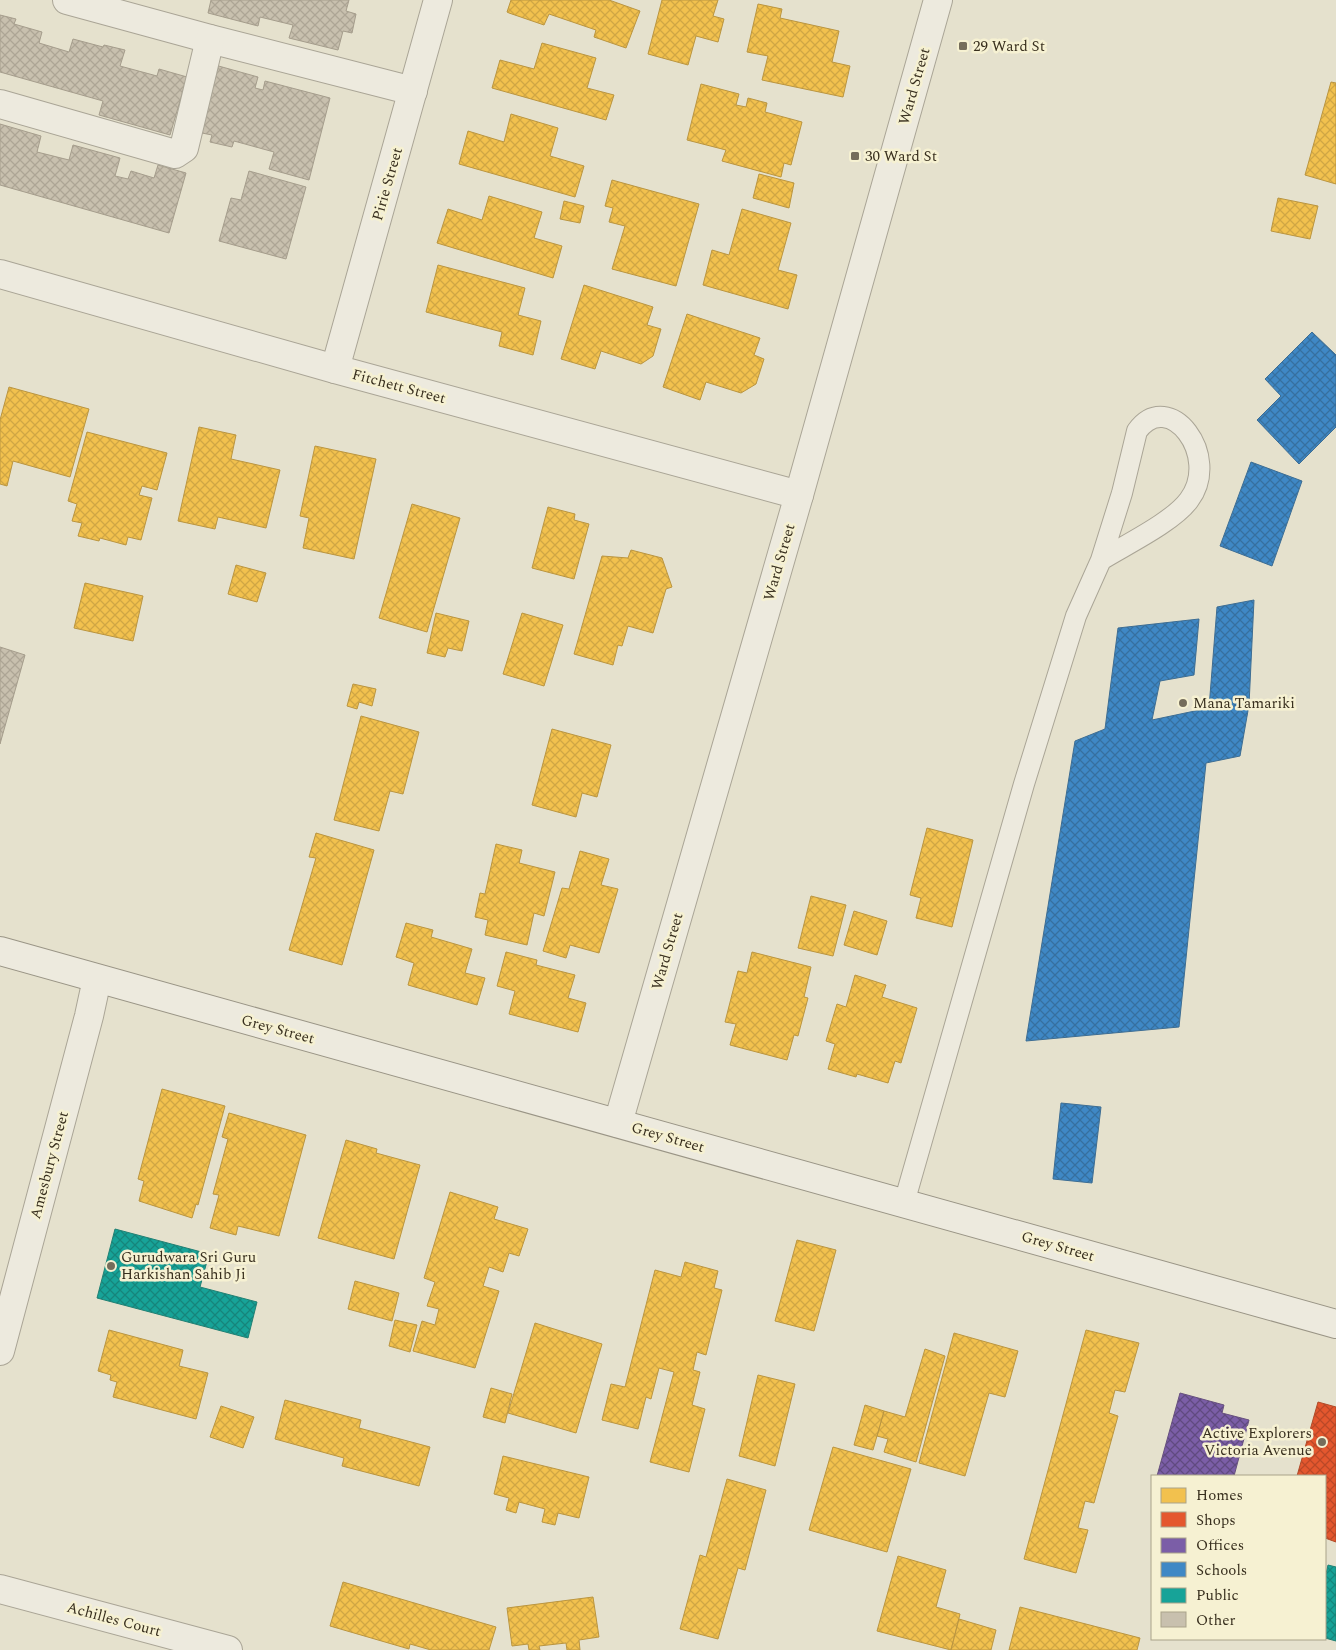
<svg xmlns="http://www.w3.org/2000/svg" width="1336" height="1650" font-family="Spectral,serif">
<defs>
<pattern id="homes-cross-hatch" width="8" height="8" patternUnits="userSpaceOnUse" patternTransform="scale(1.25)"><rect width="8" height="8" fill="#f2c14e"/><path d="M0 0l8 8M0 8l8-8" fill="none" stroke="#d0a644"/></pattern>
<pattern id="shops-cross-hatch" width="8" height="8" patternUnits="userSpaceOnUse" patternTransform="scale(1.25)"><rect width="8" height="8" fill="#e4572e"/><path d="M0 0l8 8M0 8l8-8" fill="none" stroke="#ba4827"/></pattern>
<pattern id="offices-cross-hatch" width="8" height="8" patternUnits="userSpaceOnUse" patternTransform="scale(1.25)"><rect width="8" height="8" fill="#7b5ea7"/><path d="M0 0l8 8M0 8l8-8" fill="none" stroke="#604a80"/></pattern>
<pattern id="schools-cross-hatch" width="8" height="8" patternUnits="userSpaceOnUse" patternTransform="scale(1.25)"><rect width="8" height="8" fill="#3f88c5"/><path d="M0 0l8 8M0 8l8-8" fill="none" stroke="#36709f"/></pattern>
<pattern id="public-cross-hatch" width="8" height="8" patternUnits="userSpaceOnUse" patternTransform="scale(1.25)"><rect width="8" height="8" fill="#17a398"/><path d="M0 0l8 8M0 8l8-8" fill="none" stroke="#16857b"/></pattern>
<pattern id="building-cross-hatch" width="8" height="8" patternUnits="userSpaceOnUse" patternTransform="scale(1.25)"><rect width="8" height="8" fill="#c8c0ae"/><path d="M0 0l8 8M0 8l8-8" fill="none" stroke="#ada595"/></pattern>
</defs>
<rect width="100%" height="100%" fill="#e5e1cd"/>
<!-- homes -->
<g fill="url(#homes-cross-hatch)" stroke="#ba9540">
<polygon points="511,0 609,0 640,11 626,48 594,37 596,30 549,14 544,25 509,13 507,12"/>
<polygon points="662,0 718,0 713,16 724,19 718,42 696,36 688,65 648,54"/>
<polygon points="758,4 782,9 780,18 839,31 832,62 850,66 843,97 762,80 768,56 747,52"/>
<polygon points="542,43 596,58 587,88 614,95 606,120 492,88 500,60 534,69"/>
<polygon points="1331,82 1336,83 1336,184 1305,175"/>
<polygon points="701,84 739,94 736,105 746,107 748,98 767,103 765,112 802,122 791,165 784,163 781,177 722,161 726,150 687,140"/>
<polygon points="511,114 558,128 550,156 584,166 575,197 459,164 468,131 504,142"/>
<polygon points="759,174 794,183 789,208 753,198"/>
<polygon points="612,180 699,204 676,286 612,269 625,226 609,222 613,208 605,206"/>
<polygon points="489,196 542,212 534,238 562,246 553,278 437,243 448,209 482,220"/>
<polygon points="1278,198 1318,206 1310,239 1271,231"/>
<polygon points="564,201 584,206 580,223 560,219"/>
<polygon points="742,209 791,223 778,270 797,275 788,309 703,285 712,250 729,255"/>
<polygon points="438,265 525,288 518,315 541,321 533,355 499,346 502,332 426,312"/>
<polygon points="584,285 653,307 647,325 661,329 653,356 641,364 601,351 595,369 561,359"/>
<polygon points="687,314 760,338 754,355 764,359 756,384 741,393 706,382 700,400 663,387"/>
<polygon points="9,387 89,409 70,477 13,461 7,486 0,484 0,420"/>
<polygon points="199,427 236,435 231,459 280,470 266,528 218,517 215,529 178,521"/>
<polygon points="87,432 167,453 157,490 142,486 139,495 152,498 141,540 128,537 126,545 100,538 99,541 78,536 82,523 72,521 77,504 68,501"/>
<polygon points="315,446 376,459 354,559 303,548 309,518 300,516"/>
<polygon points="412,504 460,518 427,632 379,618"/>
<polygon points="548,507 575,514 574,520 589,524 574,579 532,568"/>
<polygon points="631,550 662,558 672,587 666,589 653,633 628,626 622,646 618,645 613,665 574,654 602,556 628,558"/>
<polygon points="236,565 266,573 257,602 228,594"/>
<polygon points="85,583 143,596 133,641 74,628"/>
<polygon points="436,613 469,621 462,651 448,648 445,657 427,653"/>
<polygon points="522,613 563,625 544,686 503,674"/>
<polygon points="353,684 376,689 372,706 359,702 357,709 347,706"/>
<polygon points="361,716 419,732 403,794 390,791 379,831 334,820"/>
<polygon points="552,729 611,745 597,797 582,793 576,817 532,805"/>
<polygon points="927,828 973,840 952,927 916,918 921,898 910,895"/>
<polygon points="316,833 374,850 342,965 289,950 316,858 309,857"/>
<polygon points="496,844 522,850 519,863 555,872 544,916 534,913 527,945 485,935 488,920 475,917 480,893 485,894"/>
<polygon points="580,851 609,859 601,885 618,889 599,953 570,945 566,958 543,951 562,888 569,889"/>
<polygon points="811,896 846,905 833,956 798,948"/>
<polygon points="854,911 887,921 877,955 844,945"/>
<polygon points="406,923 433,930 431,937 472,949 465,973 485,978 477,1005 408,985 414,963 396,957"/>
<polygon points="506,952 537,960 536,965 575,975 568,998 586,1003 578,1032 509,1014 515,991 497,986"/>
<polygon points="752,952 811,967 804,997 808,998 798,1036 794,1035 787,1060 730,1045 736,1024 725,1022 738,971 747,973"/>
<polygon points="855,975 886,985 882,997 917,1008 901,1063 895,1061 888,1083 857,1074 856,1077 828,1069 835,1044 826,1041 837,1004 846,1007"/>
<polygon points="162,1089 225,1106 198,1205 196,1204 192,1218 139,1201 144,1181 138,1179"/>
<polygon points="229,1113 306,1135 279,1236 238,1226 236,1235 210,1228 219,1195 213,1194 228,1139 222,1137"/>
<polygon points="346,1140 377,1149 376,1153 420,1165 394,1259 318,1238"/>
<polygon points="450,1192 498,1207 494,1219 528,1229 519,1256 509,1253 503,1272 489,1267 483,1286 499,1291 475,1368 413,1351 422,1321 435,1325 439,1309 427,1306 435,1282 424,1278"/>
<polygon points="797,1240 836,1250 814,1331 775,1321"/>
<polygon points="685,1262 718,1271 714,1288 722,1290 706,1355 697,1352 693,1370 700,1372 692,1405 705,1409 689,1472 650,1462 674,1372 659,1368 651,1399 646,1397 638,1429 602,1420 611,1384 625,1387 655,1270 681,1277"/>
<polygon points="355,1281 399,1293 392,1321 348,1309"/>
<polygon points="395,1320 417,1325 410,1352 389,1346"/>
<polygon points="535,1323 602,1344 576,1433 508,1413"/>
<polygon points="109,1330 183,1350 179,1366 208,1373 196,1419 113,1397 117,1382 110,1380 111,1375 98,1371"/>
<polygon points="1086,1330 1139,1343 1125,1392 1115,1390 1109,1413 1118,1416 1094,1503 1085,1501 1078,1528 1088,1530 1076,1573 1024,1559"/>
<polygon points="954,1333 1018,1351 1005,1397 989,1393 965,1476 919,1463"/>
<polygon points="925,1349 945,1356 916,1462 884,1452 888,1439 877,1436 884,1411 905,1417"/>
<polygon points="758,1375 795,1384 775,1466 739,1456"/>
<polygon points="491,1388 512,1394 505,1423 483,1417"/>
<polygon points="285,1400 361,1420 359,1428 430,1447 419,1486 342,1466 344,1458 275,1439"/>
<polygon points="865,1405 884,1411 873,1450 854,1445"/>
<polygon points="221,1406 254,1417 243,1448 210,1437"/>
<polygon points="833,1447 911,1469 887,1552 809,1530"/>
<polygon points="503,1456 589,1477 579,1518 558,1513 555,1525 542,1522 545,1509 519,1502 516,1513 506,1510 509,1498 494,1494"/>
<polygon points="727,1479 766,1490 745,1570 738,1568 718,1639 680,1629 700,1555 706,1557"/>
<polygon points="898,1556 946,1570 936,1607 960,1614 951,1650 877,1631"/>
<polygon points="343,1582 496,1627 489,1650 431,1650 410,1644 409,1649 330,1626"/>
<polygon points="593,1597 599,1637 579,1640 580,1650 567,1650 566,1643 539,1646 540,1650 529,1650 528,1644 512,1646 507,1608"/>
<polygon points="1020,1607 1140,1638 1137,1650 1009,1650"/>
<polygon points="959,1619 996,1630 991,1650 951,1650"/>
</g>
<!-- shops -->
<polygon fill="url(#shops-cross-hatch)" stroke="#b04b29" points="1318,1402 1336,1407 1336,1542 1325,1538 1325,1476 1297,1476"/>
<!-- offices -->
<polygon fill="url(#offices-cross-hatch)" stroke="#67507e" points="1180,1393 1224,1405 1222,1413 1249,1420 1234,1476 1157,1476"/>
<!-- schools -->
<g fill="url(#schools-cross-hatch)" stroke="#3d6d93">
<polygon points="1312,332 1336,355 1336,427 1299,464 1257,420 1281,396 1265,379"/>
<polygon points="1251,462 1302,481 1272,566 1220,546"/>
<polygon points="1254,600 1249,705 1240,756 1206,763 1179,1027 1026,1041 1075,741 1105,729 1118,628 1199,619 1194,675 1160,681 1152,720 1209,708 1217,607"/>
<polygon points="1061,1103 1101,1107 1092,1183 1053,1179"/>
</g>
<!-- public -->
<g fill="url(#public-cross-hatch)" stroke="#218073">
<polygon points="115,1229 209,1254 200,1287 257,1302 248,1338 97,1298"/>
<polygon points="1328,1565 1336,1567 1336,1641 1325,1638 1325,1578"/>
</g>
<!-- building -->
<g fill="url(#building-cross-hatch)" stroke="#a59d8c">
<polygon points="211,0 349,0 346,11 356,14 352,33 343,31 338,50 289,38 293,25 260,17 258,26 208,13"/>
<polygon points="0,15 16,19 14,24 42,32 39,43 69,52 73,39 103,47 104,45 125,50 120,66 157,76 159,69 187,77 170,135 99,115 103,101 0,72"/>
<polygon points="215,65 258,77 255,88 263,90 265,81 330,98 309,180 269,169 274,152 234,141 232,147 210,142 212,135 197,132"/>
<polygon points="0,124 41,136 37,152 69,160 73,145 120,158 115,176 128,179 131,171 154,178 158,165 186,173 169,233 0,185"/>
<polygon points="249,171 306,187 286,259 219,241 231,198 241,200"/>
<polygon points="0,647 25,655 0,744"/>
</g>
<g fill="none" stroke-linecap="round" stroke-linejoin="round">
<!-- lane casing -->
<g stroke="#aaa596" stroke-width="22">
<path id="lane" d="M904,1203l120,-419 52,-168 25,-56 21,-67 15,-62c32,-44 85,25 52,69 -16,22 -64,45 -88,60"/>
</g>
<!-- street casing -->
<g stroke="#aaa596" stroke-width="30">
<g id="street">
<polyline points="67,0 210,39 413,91"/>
<polyline points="0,104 175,154 184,148 210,39"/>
<polyline points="0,274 335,369 799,495"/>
<polyline points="335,369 438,0"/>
<polyline points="618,1123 799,495 938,0"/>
<polyline points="0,1351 89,1016 97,979"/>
<polyline points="0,1589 228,1650"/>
</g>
</g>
<!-- secondary casing -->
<g stroke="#9a9586" stroke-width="30">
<polyline id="secondary" points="0,951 1336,1324"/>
</g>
<!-- lane -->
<use href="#lane" stroke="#edeade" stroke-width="20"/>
<!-- street -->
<use href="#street" stroke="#edeade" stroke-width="28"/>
<!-- secondary -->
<use href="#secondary" stroke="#edeade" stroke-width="28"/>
</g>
<!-- markers -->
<g fill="#756d5b" stroke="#f6f1d2" stroke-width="2">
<rect x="958" y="41" width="10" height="10" rx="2.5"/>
<rect x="850" y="151" width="10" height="10" rx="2.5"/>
<circle cx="1183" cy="703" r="5"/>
<circle cx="111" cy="1266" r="5"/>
<circle cx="1322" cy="1442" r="5"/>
</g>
<g text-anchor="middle" stroke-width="5" stroke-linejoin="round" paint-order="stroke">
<!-- poi labels -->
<g font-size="15" fill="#382f1e" stroke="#f6f1d2" text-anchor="start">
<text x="973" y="51">29 Ward St</text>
<text x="865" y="161">30 Ward St</text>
<text x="1193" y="708">Mana Tamariki</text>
<text x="121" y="1262">Gurudwara Sri Guru<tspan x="121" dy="17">Harkishan Sahib Ji</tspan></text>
<text x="1312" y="1438" text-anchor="end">Active Explorers<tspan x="1312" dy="17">Victoria Avenue</tspan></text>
</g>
<!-- street labels -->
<g font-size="15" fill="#382f1e" stroke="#f6f1d2">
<text transform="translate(914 86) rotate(-74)" y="5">Ward Street</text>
<text transform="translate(387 184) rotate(-74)" y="5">Pirie Street</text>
<text transform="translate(399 386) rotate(15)" y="5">Fitchett Street</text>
<text transform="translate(779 562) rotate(-74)" y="5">Ward Street</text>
<text transform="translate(667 951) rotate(-74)" y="5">Ward Street</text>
<text transform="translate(278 1029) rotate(15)" y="5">Grey Street</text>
<text transform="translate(668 1137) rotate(16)" y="5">Grey Street</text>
<text transform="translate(49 1165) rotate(-75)" y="5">Amesbury Street</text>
<text transform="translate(1058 1246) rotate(16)" y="5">Grey Street</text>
<text transform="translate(114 1619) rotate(15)" y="5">Achilles Court</text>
</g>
</g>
<!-- legend -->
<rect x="1151" y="1475" width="175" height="165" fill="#f6f1d2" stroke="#aaa38a"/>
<rect x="1161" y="1488" width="25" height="15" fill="#f2c14e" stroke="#aaa38a"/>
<text x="1196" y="1500" font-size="15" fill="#382f1e">Homes</text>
<rect x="1161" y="1512" width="25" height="15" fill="#e4572e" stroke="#aaa38a"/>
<text x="1196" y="1525" font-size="15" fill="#382f1e">Shops</text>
<rect x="1161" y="1538" width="25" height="15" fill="#7b5ea7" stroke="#aaa38a"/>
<text x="1196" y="1550" font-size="15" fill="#382f1e">Offices</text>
<rect x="1161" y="1562" width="25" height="15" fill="#3f88c5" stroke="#aaa38a"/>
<text x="1196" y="1575" font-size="15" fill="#382f1e">Schools</text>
<rect x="1161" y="1588" width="25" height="15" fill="#17a398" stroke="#aaa38a"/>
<text x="1196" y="1600" font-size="15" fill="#382f1e">Public</text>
<rect x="1161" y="1612" width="25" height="15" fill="#c8c0ae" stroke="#aaa38a"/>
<text x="1196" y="1625" font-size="15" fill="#382f1e">Other</text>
</svg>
